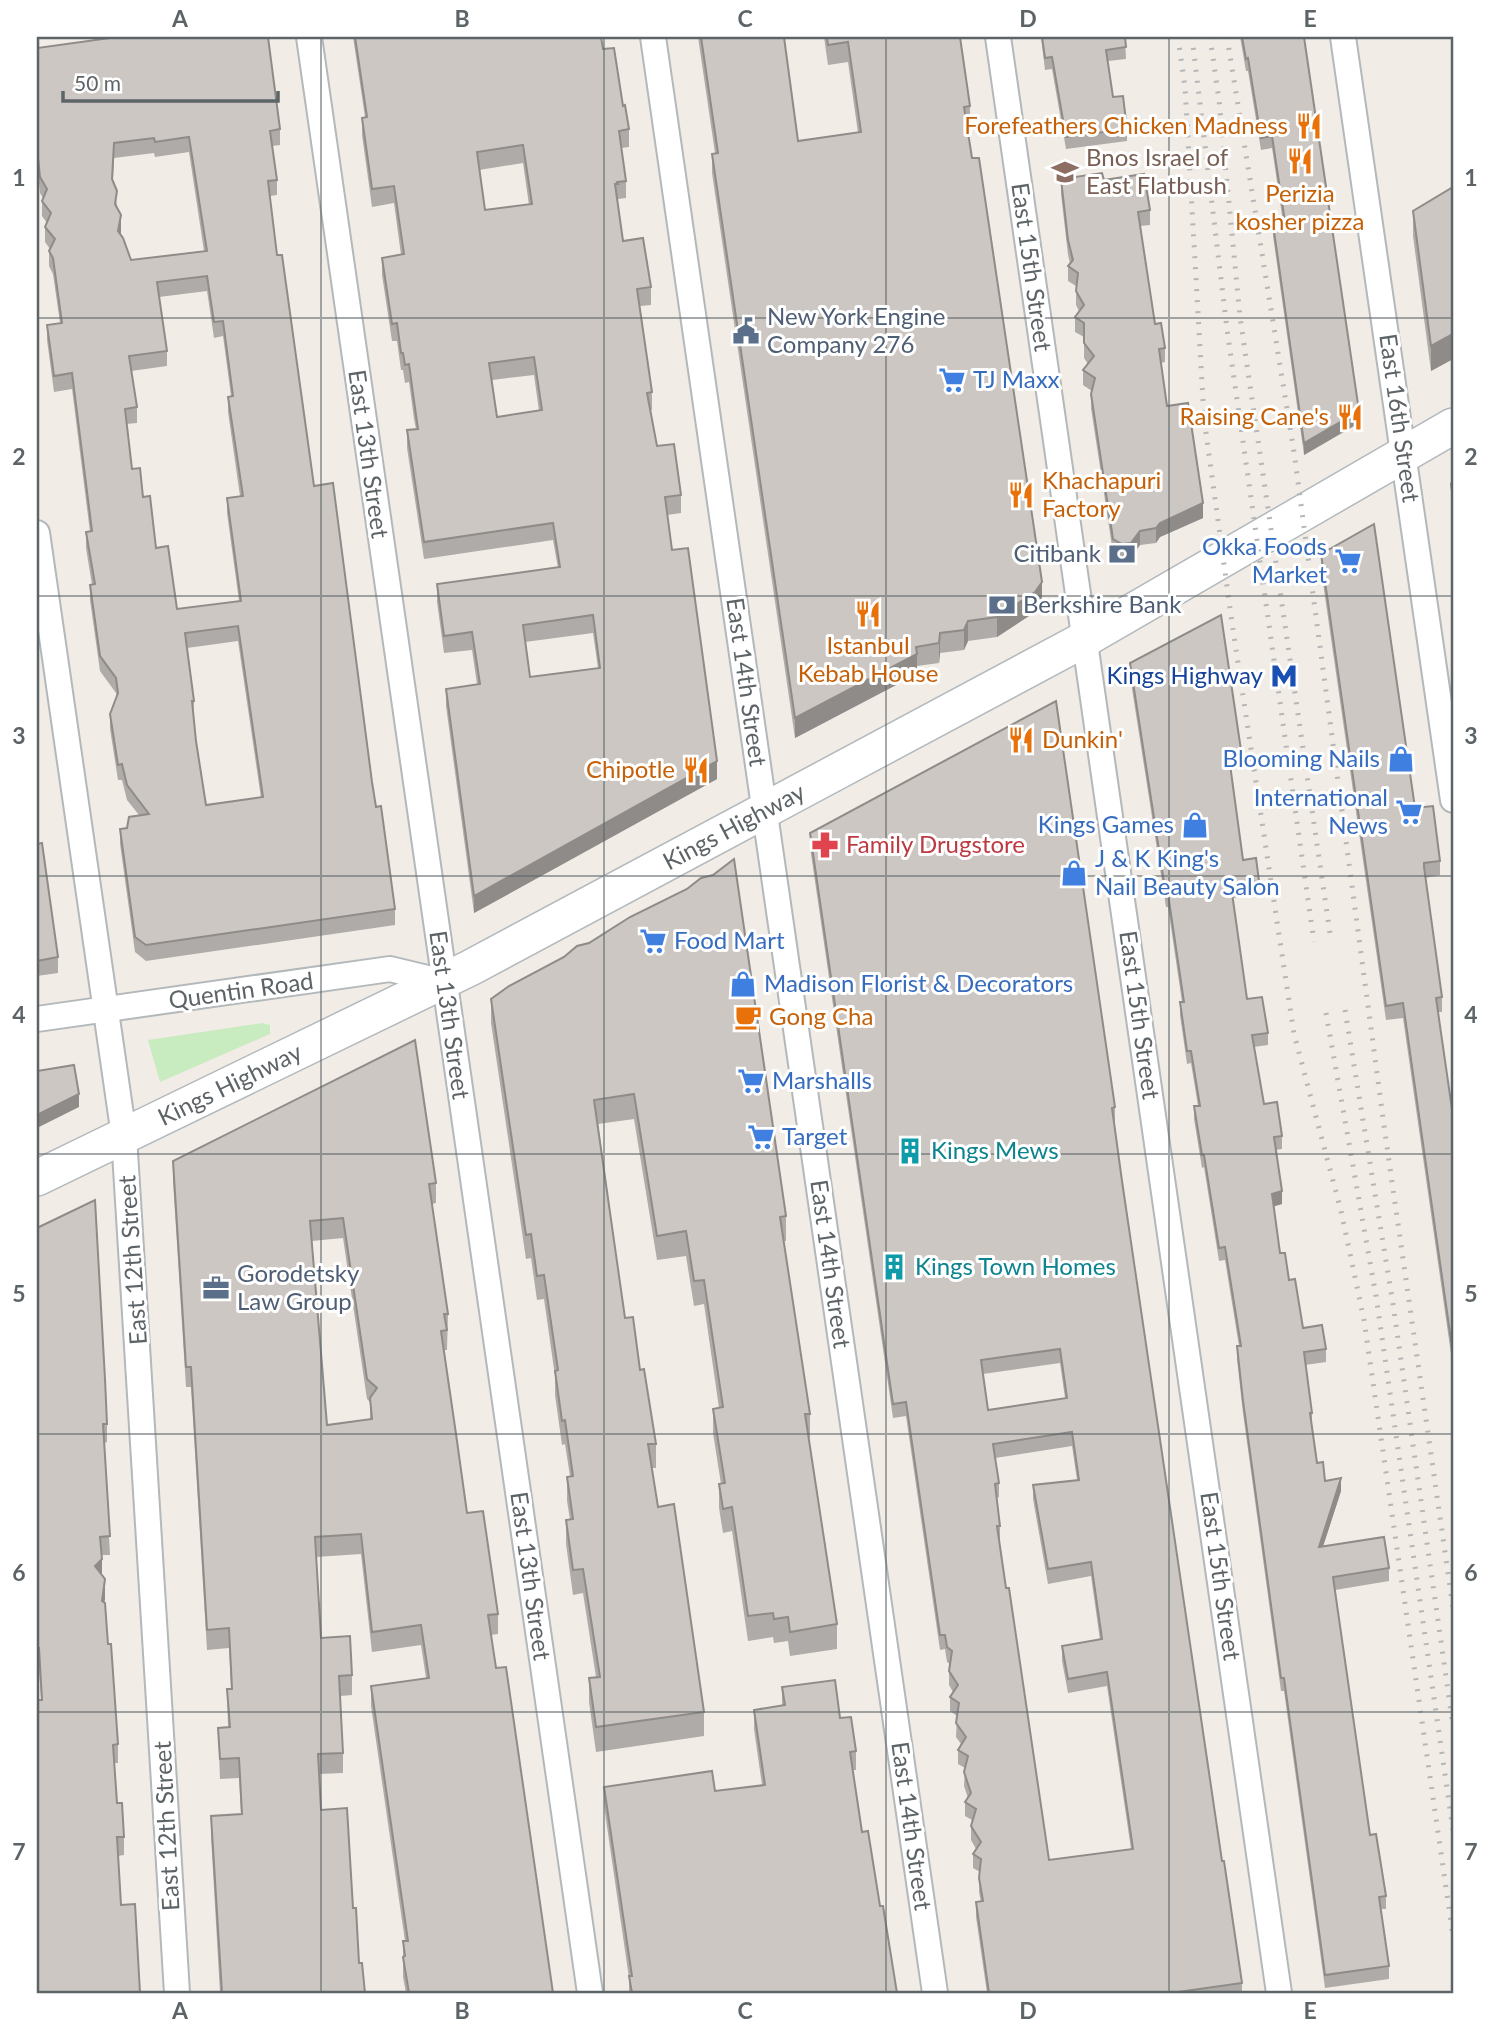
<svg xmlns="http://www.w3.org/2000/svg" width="1490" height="2030" font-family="Lato,sans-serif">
<rect width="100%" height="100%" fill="#f1ece6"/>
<!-- green -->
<polygon fill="#c8ebc0" points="262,1023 270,1025 270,1034 160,1082 148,1040"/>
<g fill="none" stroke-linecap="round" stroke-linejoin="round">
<!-- street casing -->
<g stroke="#b3b8bb" stroke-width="28">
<g id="street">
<polyline points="309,37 590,1993"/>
<polyline points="653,37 935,1993"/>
<polyline points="998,37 1279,1993"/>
<polyline points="1343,37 1453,800"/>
<polyline points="37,533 124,1136 177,1993"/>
<polyline points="37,1019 390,969 444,982"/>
</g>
</g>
<!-- secondary casing -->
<g stroke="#b2b8bc" stroke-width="38">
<polyline id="secondary" points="37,1178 470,968 1085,639 1453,426"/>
</g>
<!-- street -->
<use href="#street" stroke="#fff" stroke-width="24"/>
<!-- secondary -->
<use href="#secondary" stroke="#fff" stroke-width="35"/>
<!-- rail -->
<g stroke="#b5b6b7" stroke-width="5" stroke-dasharray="2 9" stroke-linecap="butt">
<polyline points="1178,37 1185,87 1204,418 1232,623 1294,1034 1341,1211 1364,1320 1453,1936"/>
<polyline points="1192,37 1227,329 1314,942"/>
<polyline points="1210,37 1219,100 1240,317 1331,940"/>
<polyline points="1227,37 1294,452 1385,1133 1453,1608"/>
<polyline points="1345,1010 1393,1304 1453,1726"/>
<polyline points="1326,1013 1376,1296 1453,1830"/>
</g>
</g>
<!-- wall -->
<g fill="#afaba8" fill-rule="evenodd">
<path d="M353,37h248l2,12 20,57 6,23v18l-8,1 5,33v17l-8,1 -1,3 6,39 28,46v18l-11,1 12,86v18h-2l7,36 24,49v18l-14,2 5,35 45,229 -243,134 -28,-207v-17l31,-5 -5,-34 -28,3 -7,-51v-18l121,-16 -5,-28 -129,19 -17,-111v-18l9,-1 -2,-10 -5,-37 -4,1 -2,-13h-2l-4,-29h-5l-10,-66v-17l19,-3 -7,-52 -22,4 -10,-72v-17l3,-1zM523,163l6,42 -44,5 -6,-40zM534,375l5,36 -42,6 -5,-37zM593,633l5,35 -68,9 -5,-35z"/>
<polygon points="698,37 784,37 798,141 858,133 848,62 828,65 824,37 960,37 970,106 970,126 967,126 1042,602 1035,612 997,637 968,641 964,650 940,653 939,663 917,666 917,674 795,738 712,173 712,154 715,153"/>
<polygon points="1041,37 1125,37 1126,59 1108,61 1113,97 1127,129 1127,141 1066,149 1052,69 1045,70"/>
<polygon points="1240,37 1304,37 1359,423 1304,455 1273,236 1273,224 1283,222 1272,148 1261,150 1248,71 1246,71"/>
<path d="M37,48l243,81v16l-8,1 5,34v15l-7,1 7,59 37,231 81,423v16l-249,36 -11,-9 -15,-108v-15l7,-1 12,-13 -12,-15 -5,-20h-4l-8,-51v-15l7,-17 -1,-4 -16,-22 -10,-71v-15h2l-6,-37v-16h4l-18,-143 -18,3 -7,-52v-15l13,-2 -7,-49 -4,-8v-15l1,-2 -5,-7v-15l2,-4 -5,-7v-15l1,-3 -3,-5 -2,-20h-1zM189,152l15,99 -73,9 -10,-26v-3l-8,-51 1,-22 40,-5 1,4zM207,291l7,47 9,-2 8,60 -3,1v15l12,84 -13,2v15l12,88 -62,8 -21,-61 -13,-51 -11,-28 -6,-45 11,-1v-16l-6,-36 36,-5v-15l-8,-54zM238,641l23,157 -55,7 -10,-64 -3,-25 1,-15 -7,-53z"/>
<polygon points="1061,179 1104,180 1150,210 1150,225 1140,226 1155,324 1165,348 1165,362 1161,363 1167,406 1203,518 1160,537 1156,543 1140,545 1131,557 1122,559 1113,553 1091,408 1092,391 1083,385 1083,370 1088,364 1084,358 1084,337 1075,332 1075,317 1079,311 1076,305 1076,286 1068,281 1068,266 1070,263 1068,255 1061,194"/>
<polygon points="1453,187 1453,359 1431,371 1413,236 1413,211"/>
<polygon points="1453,480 1453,516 1451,503 1451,484"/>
<polygon points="1321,554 1415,808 1440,861 1440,875 1425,878 1442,997 1442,1012 1438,1012 1453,1116 1453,1368 1403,1018 1386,1020 1321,569"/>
<polygon points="1130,663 1241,763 1230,769 1243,860 1259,881 1259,894 1233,898 1247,999 1268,1033 1268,1045 1254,1047 1264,1104 1282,1136 1282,1149 1275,1150 1282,1204 1274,1206 1280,1253 1289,1280 1303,1328 1326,1349 1326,1362 1305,1365 1312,1413 1312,1425 1317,1463 1325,1481 1341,1491 1323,1546 1389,1568 1389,1581 1335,1590 1370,1835 1386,1896 1386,1909 1381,1909 1389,1966 1389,1979 1325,1988 1284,1691 1281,1691 1243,1413 1237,1359 1237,1346 1239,1346 1225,1260 1219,1261 1204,1167 1202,1168 1194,1119 1194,1106 1198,1106 1191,1063 1187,1064 1180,1015 1180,1002 1182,1002 1168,907 1166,907 1130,676"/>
<path d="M810,833l305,274v14l-1,1 8,59 100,680 20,122v10h-255l-11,-76v-15h5l-2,-10 1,-20 -7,-4v-14l3,-5 -5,-9v-14l1,-6 -7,-4v-14l3,-4 -4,-12 1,-18 -7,-4v-14l3,-6 -5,-7 1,-21 -7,-5v-14l3,-5 -4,-7v-14l1,-7 -3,-2 -2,-13 -5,1 -34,-234 -13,2 -83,-571zM1060,1363l5,35 -77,12 -5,-36zM1072,1446l5,34 -44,5v14l15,85 43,-8 9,64 -38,6v15l6,32 39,-7 24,163 -82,11 -50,-320h1v-14l-3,-28 2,-1v-14l-4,-25z"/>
<polygon points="37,844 58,957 58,973 37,976"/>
<polygon points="509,986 786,1216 786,1241 784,1241 810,1414 810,1438 808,1438 837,1624 837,1649 790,1656 788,1641 774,1643 773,1637 748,1641 732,1531 723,1533 719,1508 719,1484 721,1484 713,1433 713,1409 719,1408 704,1304 694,1306 686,1256 657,1260 634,1119 598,1124 625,1318 640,1370 656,1444 656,1468 652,1468 658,1507 704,1712 704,1736 596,1752 589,1702 589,1678 596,1677 583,1593 573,1595 566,1544 566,1520 570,1520 567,1501 567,1477 570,1476 565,1444 562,1445 555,1395 555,1376 544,1299 537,1300 531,1258 526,1259 491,1023 491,999"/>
<path d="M173,1161l263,22v20l-4,1 16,110 -1,36h-3l23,163 31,101v20l-7,1 62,358h-147l-3,-16v-36h2l-34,-235v-20l55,-8 -5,-33 -49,7 -11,-98 -45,3 5,81 31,37v20l-12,1 3,57v20l-24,1 2,36 32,98 6,55 6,30h-145l-9,-157v-20l30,-2 -2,-36 -19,1 -2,-51 10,-1 -1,-38h4l-2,-41 -22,2 -16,-263h-5l-13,-206zM343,1238l24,161 3,3v18l-43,5 -15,-184z"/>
<polygon points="37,1228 107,1424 107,1442 104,1443 110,1555 102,1555 102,1576 105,1598 104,1603 108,1644 118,1744 118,1763 114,1763 117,1803 124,1837 124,1855 118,1856 121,1905 41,1700 39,1667 37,1665"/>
<polygon points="782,1687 840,1718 856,1751 856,1770 853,1770 862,1832 880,1906 897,1993 629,1993 629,1978 604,1806 604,1787 715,1791 762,1785 754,1729 754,1710 782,1706"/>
</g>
<!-- shaded-wall -->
<g fill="#8f8b88">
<polygon points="121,215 121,231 118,247 118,231"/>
<polygon points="1453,334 1453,359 1431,371 1431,346"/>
<polygon points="1359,411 1359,423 1304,455 1304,443"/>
<polygon points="1203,503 1203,518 1160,537 1156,543 1156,528 1160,523"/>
<polygon points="1140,531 1140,545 1131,557 1131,543"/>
<polygon points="1042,582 1042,602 1035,612 997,637 997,617"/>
<polygon points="968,621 968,641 964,650 964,630"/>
<polygon points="940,633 940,653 939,663 939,643"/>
<polygon points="917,654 917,674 795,738 795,718"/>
<polygon points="1241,750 1241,763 1229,770 1229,757"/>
<polygon points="717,761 717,779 474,913 474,896"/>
<polygon points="79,1094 79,1107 37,1128 37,1115"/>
<polygon points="1282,1191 1282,1204 1272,1207 1272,1194"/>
<polygon points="1341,1478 1341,1491 1319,1559 1319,1547"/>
<polygon points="102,1559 102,1577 95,1566"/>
<polygon points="105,1579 105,1598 102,1620 102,1601"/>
</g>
<!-- building -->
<g fill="#ccc7c3" stroke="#8f8b88" stroke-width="2" fill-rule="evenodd">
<path d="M117,37h151l12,92 -10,2 7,49 -9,1 9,74h5l32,231 19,-3 39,299 4,25 5,-1 14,103 -249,36 -11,-8 -15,-108 7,-1 2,-11 20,-3 -22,-29 -5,-21 -4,1 -8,-51 8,-21 -2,-15 -16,-22 -10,-71 5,-1 -9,-52 6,-1 -20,-158 -18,3 -7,-51 15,-2 -9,-65 -4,-7 6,-12 -10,-12 6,-14 -9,-12 5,-12 -7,-12 -2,-19h-1v-110zM189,137l18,114 -76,9 -8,-22 -5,-7 3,-16 -6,-11 2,-13 -5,-12 2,-36 40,-5 1,4zM207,276l7,46 9,-1 10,75 -5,1 15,99 -16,2 14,103 -64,8 -9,-63 -12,2 -6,-52 -7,1 -3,-29 -8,1 -7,-60 12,-2 -8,-51 38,-5 -10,-69zM238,626l25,171 -57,8 -10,-64 -4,-40h2l-9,-68z"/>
<path d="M355,37h246l2,12 11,-1 9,58 2,-1 4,24 -10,2 7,50 -9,1 1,2h-3l8,57 20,-3 8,49 -14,2 15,103 -5,1 10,53 17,-2 7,51 -16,2 7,53 16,-2 29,213 -243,135 -28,-207 34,-5 -8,-52 -28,4 -7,-52 123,-17 -7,-44 -129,19 -17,-112 11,-1 -4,-28 -5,-37 -4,1 -2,-12h-2l-4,-30 -5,1 -10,-66 22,-4 -10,-68 -22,3 -10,-71 5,-1zM523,145l9,59 -47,6 -8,-58zM534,357l8,53 -45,7 -8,-54zM593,615l7,53 -70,9 -7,-52z"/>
<polygon points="701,37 784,37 798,141 861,132 848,42 828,45 827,37 960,37 970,106 964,107 972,158 979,158 1042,582 1035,592 997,617 968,621 964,630 940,633 939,643 916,647 917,654 795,718 712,154 718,153"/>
<polygon points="1042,37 1125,37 1126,47 1106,50 1113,97 1123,96 1127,129 1066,137 1052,57 1045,58"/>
<polygon points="1242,37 1304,37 1359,411 1304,443 1273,224 1285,222 1272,136 1261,138 1248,58 1246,59"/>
<polygon points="1102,173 1104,180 1144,174 1150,210 1138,212 1155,324 1161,323 1165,348 1159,349 1167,406 1188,403 1203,503 1160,523 1156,528 1140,531 1131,543 1122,544 1113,539 1091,394 1095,378 1083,370 1094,356 1084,343 1084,323 1075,317 1084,305 1076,291 1078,273 1068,266 1073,260 1068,240 1061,179"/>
<polygon points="1453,187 1453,334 1431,346 1413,211"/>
<polygon points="1453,480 1453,498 1451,484"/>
<polygon points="1374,524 1415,808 1433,806 1440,861 1424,863 1424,867 1442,997 1436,998 1453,1116 1453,1354 1403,1003 1386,1006 1321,554"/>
<polygon points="1221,615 1241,750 1229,757 1243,860 1256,858 1259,881 1231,886 1247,999 1262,997 1268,1033 1252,1035 1264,1104 1277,1102 1282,1136 1274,1137 1282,1191 1272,1194 1280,1253 1285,1253 1289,1280 1295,1279 1303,1328 1322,1325 1326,1349 1304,1352 1312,1413 1310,1413 1317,1463 1323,1462 1325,1481 1341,1478 1319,1547 1384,1537 1389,1568 1333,1577 1370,1835 1376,1834 1386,1896 1379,1897 1389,1966 1325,1975 1284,1678 1281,1678 1243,1401 1237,1346 1241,1346 1225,1247 1219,1248 1204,1155 1202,1155 1194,1106 1200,1106 1191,1051 1187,1051 1180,1002 1184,1002 1168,894 1166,895 1130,663"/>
<path d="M1056,701l59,406 -3,1 10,73 100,680h2l18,122 -71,10h-182l-13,-91 7,-1 -4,-23 2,-19 -8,-5 8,-12 -10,-16 5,-17 -11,-7 6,-9 -7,-21 4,-16 -10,-6 8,-13 -10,-14 3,-20 -9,-6 8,-12 -9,-14 3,-20 -5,-4 -2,-12h-5l-34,-233 -13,2 -83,-571zM1060,1349l7,49 -79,12 -7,-50zM1072,1432l7,48 -46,5 15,84 43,-7 11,77 -40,7 6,33 39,-7 26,177 -84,11 -40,-272h-3l-9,-62h3l-5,-42 4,-1 -6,-39z"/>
<polygon points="42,843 58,957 37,961 37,844"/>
<polygon points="734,859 786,1216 780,1217 810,1414 805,1414 837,1624 790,1632 788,1617 774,1619 773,1613 748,1616 732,1507 723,1509 719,1484 725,1483 713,1409 723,1407 704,1280 694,1281 686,1231 657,1236 634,1094 594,1100 625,1318 633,1317 640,1370 644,1369 656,1444 648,1444 658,1507 674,1504 704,1712 596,1727 589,1678 600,1677 583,1569 573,1570 566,1520 573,1519 567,1477 573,1476 565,1420 562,1421 555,1371 558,1370 544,1275 537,1276 531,1234 526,1235 491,999 509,986 564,957 577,946 589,943 630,917 687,889 701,878 713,875"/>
<path d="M415,1040l21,143 -7,1 19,130h-4l3,16 -6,1 15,103 11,79 16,-2 15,103 -10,1 8,53 10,-1 47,326h-144l-6,-36 2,-1 -2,-15h5l-37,-255 58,-8 -8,-53 -49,7 -11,-98 -46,3 6,101 29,-2 2,39 -13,1 4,77 -25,1 3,56 26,-2 6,100h3l3,55h3l3,30h-143l-11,-177 31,-2 -3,-56 -19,1 -2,-31 12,-1 -3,-38h5l-3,-61 -22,2 -16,-263h-5l-13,-206zM343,1218l24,161 10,9 -7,10 2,21 -45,6 -17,-204z"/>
<polygon points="74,1065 79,1094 37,1115 37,1071"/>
<polygon points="95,1200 105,1379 107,1424 103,1424 110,1536 100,1537 102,1559 95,1566 105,1579 102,1601 105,1603 108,1644 111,1644 118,1744 113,1745 117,1803 122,1803 124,1837 117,1837 121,1905 135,1904 140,1993 37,1993 37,1700 42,1700 39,1648 37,1647 37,1228"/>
<polygon points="835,1680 840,1718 851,1717 856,1751 850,1752 862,1832 868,1831 880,1906 883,1906 897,1993 632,1993 629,1976 632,1976 604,1787 712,1771 715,1791 765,1785 754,1710 785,1705 782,1687"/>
</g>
<!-- grid -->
<path fill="none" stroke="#5d6468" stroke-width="2" stroke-opacity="0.55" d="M321,37v1956M604,37v1956M886,37v1956M1169,37v1956M37,318h1416M37,596h1416M37,876h1416M37,1154h1416M37,1434h1416M37,1712h1416"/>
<!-- icons -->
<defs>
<g id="restaurant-bare" transform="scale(2.1)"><path d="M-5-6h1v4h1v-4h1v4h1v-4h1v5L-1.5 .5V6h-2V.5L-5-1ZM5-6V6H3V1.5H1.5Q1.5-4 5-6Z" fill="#e8710a" stroke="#fff" stroke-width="2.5" paint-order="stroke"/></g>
<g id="school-bare" transform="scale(2.1)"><path d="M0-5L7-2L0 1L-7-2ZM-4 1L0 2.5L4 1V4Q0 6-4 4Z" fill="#8d6e63" stroke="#fff" stroke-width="2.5" paint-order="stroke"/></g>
<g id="civic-bare" transform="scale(2.1)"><path d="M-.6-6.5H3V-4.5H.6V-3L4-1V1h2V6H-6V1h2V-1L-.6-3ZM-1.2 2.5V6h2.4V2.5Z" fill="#5c6f8a" stroke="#fff" stroke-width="2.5" paint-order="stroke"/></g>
<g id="supermarket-bare" transform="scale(2.1)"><path d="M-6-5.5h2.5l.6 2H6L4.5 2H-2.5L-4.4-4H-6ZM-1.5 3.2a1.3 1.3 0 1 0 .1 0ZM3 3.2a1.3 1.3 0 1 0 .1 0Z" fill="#3f7fe0" stroke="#fff" stroke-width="2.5" paint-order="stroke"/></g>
<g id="bank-bare" transform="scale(2.1)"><path d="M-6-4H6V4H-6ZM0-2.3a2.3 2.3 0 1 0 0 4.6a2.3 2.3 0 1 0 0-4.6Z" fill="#5c6f8a" stroke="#fff" stroke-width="2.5" paint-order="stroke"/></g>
<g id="metro-bare" transform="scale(2.1)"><path d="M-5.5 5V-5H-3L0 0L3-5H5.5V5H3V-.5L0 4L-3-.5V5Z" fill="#1a4fb4" stroke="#fff" stroke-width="2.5" paint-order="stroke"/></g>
<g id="shop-bare" transform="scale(2.1)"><path d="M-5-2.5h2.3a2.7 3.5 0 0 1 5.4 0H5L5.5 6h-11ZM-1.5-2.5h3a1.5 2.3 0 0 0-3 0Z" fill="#3f7fe0" stroke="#fff" stroke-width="2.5" paint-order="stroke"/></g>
<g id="pharmacy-bare" transform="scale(2.1)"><path d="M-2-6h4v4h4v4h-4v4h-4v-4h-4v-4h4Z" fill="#e0444e" stroke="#fff" stroke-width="2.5" paint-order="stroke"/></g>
<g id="cafe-bare" transform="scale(2.1)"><path d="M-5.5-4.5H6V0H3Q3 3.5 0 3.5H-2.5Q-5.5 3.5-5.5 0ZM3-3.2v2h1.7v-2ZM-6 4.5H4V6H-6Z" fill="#e8710a" stroke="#fff" stroke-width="2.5" paint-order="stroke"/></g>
<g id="building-bare" transform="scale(2.1)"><path d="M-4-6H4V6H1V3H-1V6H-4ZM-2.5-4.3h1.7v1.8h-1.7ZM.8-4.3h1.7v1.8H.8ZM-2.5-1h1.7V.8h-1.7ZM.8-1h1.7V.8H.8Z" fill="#0f9aa8" stroke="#fff" stroke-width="2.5" paint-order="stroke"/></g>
<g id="office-bare" transform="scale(2.1)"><path d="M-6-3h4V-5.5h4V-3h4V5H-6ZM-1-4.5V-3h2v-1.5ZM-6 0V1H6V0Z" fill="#5c6f8a" stroke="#fff" stroke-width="2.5" paint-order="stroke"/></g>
</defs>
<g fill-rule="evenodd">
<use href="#restaurant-bare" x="1309" y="126"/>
<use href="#restaurant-bare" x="1300" y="161"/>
<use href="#school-bare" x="1065" y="172"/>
<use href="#civic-bare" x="746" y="331"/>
<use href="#supermarket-bare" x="952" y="380"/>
<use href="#restaurant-bare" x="1350" y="417"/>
<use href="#restaurant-bare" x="1021" y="495"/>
<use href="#bank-bare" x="1122" y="554"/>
<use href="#supermarket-bare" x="1348" y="561"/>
<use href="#bank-bare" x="1002" y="605"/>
<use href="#restaurant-bare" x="868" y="614"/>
<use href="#metro-bare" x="1284" y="676"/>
<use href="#restaurant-bare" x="1021" y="740"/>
<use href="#shop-bare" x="1401" y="759"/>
<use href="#restaurant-bare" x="696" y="770"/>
<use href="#supermarket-bare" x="1409" y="812"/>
<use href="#shop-bare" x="1195" y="825"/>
<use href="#pharmacy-bare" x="825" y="845"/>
<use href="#shop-bare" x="1074" y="873"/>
<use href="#supermarket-bare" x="653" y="941"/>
<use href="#shop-bare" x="743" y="984"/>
<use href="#cafe-bare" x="748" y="1017"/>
<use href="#supermarket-bare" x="751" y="1081"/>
<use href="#supermarket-bare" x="761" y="1137"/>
<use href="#building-bare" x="910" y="1151"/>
<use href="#building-bare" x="894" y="1267"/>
<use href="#office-bare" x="216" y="1288"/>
</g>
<g text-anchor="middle" stroke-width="6" stroke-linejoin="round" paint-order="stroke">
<!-- food labels -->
<g font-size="24" fill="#c56008" stroke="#fff" text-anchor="end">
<text x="1288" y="134">Forefeathers Chicken Madness</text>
<text x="1300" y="202" text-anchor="middle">Perizia<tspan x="1300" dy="28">kosher pizza</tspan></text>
<text x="1329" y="425">Raising Cane's</text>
<text x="1042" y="489" text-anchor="start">Khachapuri<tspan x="1042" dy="28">Factory</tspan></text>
<text x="868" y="654" text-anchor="middle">Istanbul<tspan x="868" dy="28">Kebab House</tspan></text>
<text x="1042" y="748" text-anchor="start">Dunkin'</text>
<text x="675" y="778">Chipotle</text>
<text x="769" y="1025" text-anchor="start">Gong Cha</text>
</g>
<!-- education labels -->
<g font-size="24" fill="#785e54" stroke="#fff" text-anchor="start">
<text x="1086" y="166">Bnos Israel of<tspan x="1086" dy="28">East Flatbush</tspan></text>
</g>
<!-- street labels -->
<g font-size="24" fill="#5d6468" stroke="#fff">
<text transform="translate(1031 267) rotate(82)" y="8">East 15th Street</text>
<text transform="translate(1399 418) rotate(82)" y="8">East 16th Street</text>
<text transform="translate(368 454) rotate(82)" y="8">East 13th Street</text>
<text transform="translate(746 682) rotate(82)" y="8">East 14th Street</text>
<text transform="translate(734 827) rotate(-28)" y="8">Kings Highway</text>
<text transform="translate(241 991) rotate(-8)" y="8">Quentin Road</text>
<text transform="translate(449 1015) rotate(82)" y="8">East 13th Street</text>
<text transform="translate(1139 1015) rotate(82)" y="8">East 15th Street</text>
<text transform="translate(230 1085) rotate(-26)" y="8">Kings Highway</text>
<text transform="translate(133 1260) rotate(-94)" y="8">East 12th Street</text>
<text transform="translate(830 1264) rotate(82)" y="8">East 14th Street</text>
<text transform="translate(530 1576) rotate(82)" y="8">East 13th Street</text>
<text transform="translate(1220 1576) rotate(82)" y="8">East 15th Street</text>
<text transform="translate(167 1826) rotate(-93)" y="8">East 12th Street</text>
<text transform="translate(911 1826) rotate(82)" y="8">East 14th Street</text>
</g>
<!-- service labels -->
<g font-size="24" fill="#4e5e75" stroke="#fff" text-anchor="start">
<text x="767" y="325">New York Engine<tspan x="767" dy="28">Company 276</tspan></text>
<text x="1101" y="562" text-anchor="end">Citibank</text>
<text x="1023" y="613">Berkshire Bank</text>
<text x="237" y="1282">Gorodetsky<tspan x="237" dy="28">Law Group</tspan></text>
</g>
<!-- shop labels -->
<g font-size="24" fill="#366cbe" stroke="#fff" text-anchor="start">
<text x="973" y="388">TJ Maxx</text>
<text x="1327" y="555" text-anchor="end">Okka Foods<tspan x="1327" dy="28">Market</tspan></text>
<text x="1380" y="767" text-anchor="end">Blooming Nails</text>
<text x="1388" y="806" text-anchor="end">International<tspan x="1388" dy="28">News</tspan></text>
<text x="1174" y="833" text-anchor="end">Kings Games</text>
<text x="1095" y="867">J &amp; K King's<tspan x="1095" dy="28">Nail Beauty Salon</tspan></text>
<text x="674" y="949">Food Mart</text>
<text x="764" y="992">Madison Florist &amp; Decorators</text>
<text x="772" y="1089">Marshalls</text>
<text x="782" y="1145">Target</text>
</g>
<!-- transit labels -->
<g font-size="24" fill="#164399" stroke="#fff" text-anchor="end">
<text x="1263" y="684">Kings Highway</text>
</g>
<!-- health labels -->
<g font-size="24" fill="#be3a42" stroke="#fff" text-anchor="start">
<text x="846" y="853">Family Drugstore</text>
</g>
<!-- culture labels -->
<g font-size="24" fill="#0d838f" stroke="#fff" text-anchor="start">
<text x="931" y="1159">Kings Mews</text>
<text x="915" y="1275">Kings Town Homes</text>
</g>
</g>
<!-- border -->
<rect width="1490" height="2030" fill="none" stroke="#ffffff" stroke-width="77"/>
<!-- scale -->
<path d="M63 91v10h215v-10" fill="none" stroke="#5d6468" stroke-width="3.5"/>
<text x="74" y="91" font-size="21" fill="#5d6468" stroke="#ffffff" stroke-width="5" paint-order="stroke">50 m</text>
<rect x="38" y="38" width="1414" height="1954" fill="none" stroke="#5d6468" stroke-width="2.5"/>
<g font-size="23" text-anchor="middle" font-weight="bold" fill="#5d6468">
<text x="180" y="27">A</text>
<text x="462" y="27">B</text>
<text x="745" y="27">C</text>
<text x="1028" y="27">D</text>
<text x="1310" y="27">E</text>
<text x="19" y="186">1</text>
<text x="1471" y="186">1</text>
<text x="19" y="465">2</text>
<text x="1471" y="465">2</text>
<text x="19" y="744">3</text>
<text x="1471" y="744">3</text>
<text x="19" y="1023">4</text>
<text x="1471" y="1023">4</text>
<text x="19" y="1302">5</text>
<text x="1471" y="1302">5</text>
<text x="19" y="1581">6</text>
<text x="1471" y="1581">6</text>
<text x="19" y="1860">7</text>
<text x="1471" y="1860">7</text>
<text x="180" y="2019">A</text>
<text x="462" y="2019">B</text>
<text x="745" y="2019">C</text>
<text x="1028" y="2019">D</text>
<text x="1310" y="2019">E</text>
</g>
</svg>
